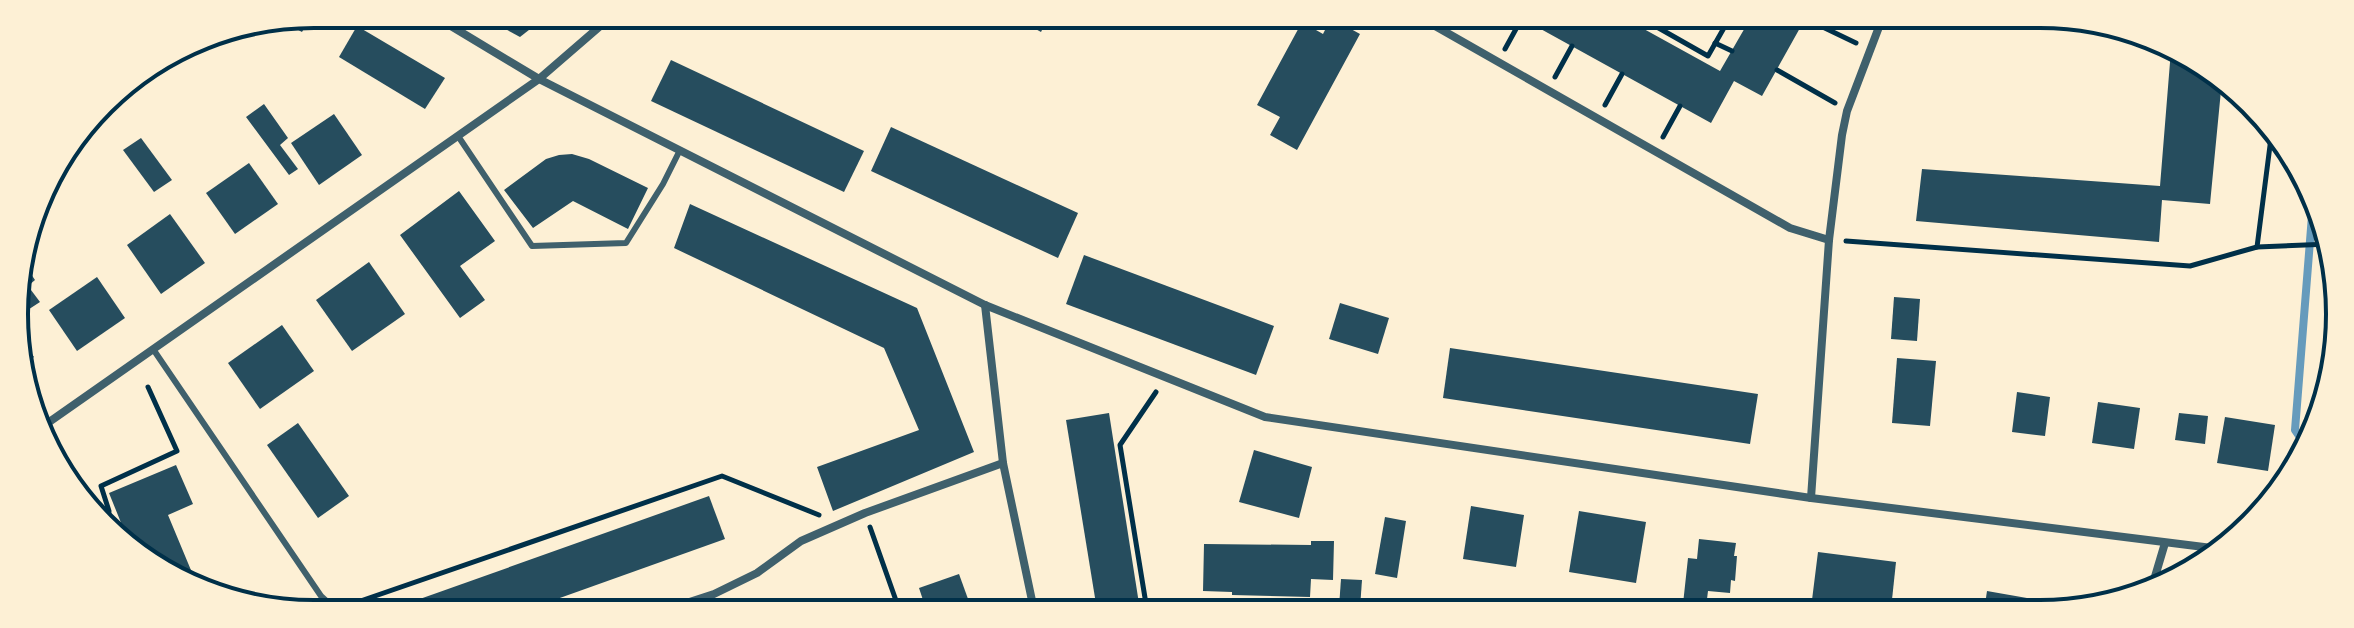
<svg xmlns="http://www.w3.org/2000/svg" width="2354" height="628" font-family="'PT Sans',sans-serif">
<rect width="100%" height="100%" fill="#fdf0d5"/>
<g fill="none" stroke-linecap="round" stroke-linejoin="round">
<!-- stream -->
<polyline stroke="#669bbc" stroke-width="8" points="2308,449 2295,430 2313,203"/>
</g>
<!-- building -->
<g fill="#264d5e">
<polygon points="312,14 302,32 281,21"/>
<polygon points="480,15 548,15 520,37"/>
<polygon points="1012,16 1049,16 1041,32"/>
<polygon points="1331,18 1360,34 1297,150 1270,135 1280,117 1257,105 1302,22 1323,34"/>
<polygon points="1521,18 1624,18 1720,71 1750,19 1805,19 1762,96 1734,81 1711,123"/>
<polygon points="357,26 445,78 425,109 339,57"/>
<polygon points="2171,50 2206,64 2222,80 2210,204 2162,200 2159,242 1916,221 1922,169 2160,186"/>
<polygon points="671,60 864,151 844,192 651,101"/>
<polygon points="264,104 288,138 280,145 298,169 289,175 246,117"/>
<polygon points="334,114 362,155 319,185 291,143"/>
<polygon points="891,127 1078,213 1058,258 871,171"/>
<polygon points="141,138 172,180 154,192 123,150"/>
<polygon points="572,154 589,159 648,188 628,229 573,201 533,228 504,190 546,159 559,155"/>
<polygon points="249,163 278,204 235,234 206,193"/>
<polygon points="459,191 495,241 460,266 485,300 460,318 400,235"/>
<polygon points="690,204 917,308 974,452 833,511 817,467 919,430 884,348 674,248"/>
<polygon points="170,214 205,263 161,294 127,245"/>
<polygon points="1084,255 1274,326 1256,375 1066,304"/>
<polygon points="23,262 35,280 28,286 40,302 17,317 15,294"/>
<polygon points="369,262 405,314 352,351 316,300"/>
<polygon points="97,277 125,318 77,351 49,310"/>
<polygon points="1894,297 1920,299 1917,341 1891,339"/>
<polygon points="1340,303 1389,318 1378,354 1329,339"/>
<polygon points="282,325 314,371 260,409 228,363"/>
<polygon points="19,337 34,357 22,366"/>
<polygon points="1450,348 1758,394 1750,444 1443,398"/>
<polygon points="1897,358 1936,361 1930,426 1892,423"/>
<polygon points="2017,392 2050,397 2045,436 2012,432"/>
<polygon points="2098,402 2140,408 2134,449 2092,443"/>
<polygon points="1109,413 1126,521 1140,610 1097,610 1066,420"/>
<polygon points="2179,413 2208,416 2205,444 2175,440"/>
<polygon points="2225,417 2275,425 2268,471 2217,463"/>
<polygon points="298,423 349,496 318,518 267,445"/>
<polygon points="1254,450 1312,467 1299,518 1239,502"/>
<polygon points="176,465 193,504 168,515 198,587 164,574 130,545 109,493"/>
<polygon points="709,496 725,539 529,609 420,609 417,600"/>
<polygon points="1471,506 1524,515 1516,567 1463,559"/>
<polygon points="1579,511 1646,522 1636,583 1569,572"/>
<polygon points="1385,517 1406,521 1397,578 1375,574"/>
<polygon points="1699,539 1736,543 1734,556 1737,556 1735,581 1731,580 1730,593 1708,591 1706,607 1683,604 1688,558 1697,559"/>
<polygon points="1311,541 1334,541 1333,580 1311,579 1310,597 1232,595 1232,592 1203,591 1204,544 1311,545"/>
<polygon points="1818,552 1896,562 1891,609 1812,600"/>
<polygon points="959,574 972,610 926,609 919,588"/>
<polygon points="1341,579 1362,580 1360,608 1339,607"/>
<polygon points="1987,591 2044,601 2043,611 1984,611"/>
</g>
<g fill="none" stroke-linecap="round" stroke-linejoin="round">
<!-- path -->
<g stroke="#003049" stroke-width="5">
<polyline points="1641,18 1708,56 1729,19"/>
<polyline points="1806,19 1856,43"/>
<polyline points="1715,43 1732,51"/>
<polyline points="1505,49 1522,18"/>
<polyline points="1777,70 1835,103"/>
<polyline points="1555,77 1572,46"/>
<polyline points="1605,105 1622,74"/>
<polyline points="1663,137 1680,106"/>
<polyline points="1846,241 2190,266 2257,247 2330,244"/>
<polyline points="2257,247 2272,130"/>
<polyline points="108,525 109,511 101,486 177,451 148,387"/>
<polyline points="870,527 899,609"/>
<polyline points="346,606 722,476 819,515"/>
<polyline points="1147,610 1120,445 1156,392"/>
</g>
<!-- service -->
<g stroke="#3f606c" stroke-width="6">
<polyline points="458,136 532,246 626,243 663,184 680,150"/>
<polyline points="153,349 321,596 334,608"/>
</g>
<!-- minor -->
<g stroke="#3f606c" stroke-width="8">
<polyline points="431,14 539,79 985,305 1265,417 1811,498 2220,549"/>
<polyline points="1421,18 1790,228 1829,240"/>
<polyline points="985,305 1003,463 1034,610"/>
<polyline points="42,427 539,79 613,15"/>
<polyline points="1811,498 1829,240 1842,135 1847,111 1882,19"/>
<polyline points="2151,590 2165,543"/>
<polyline points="668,609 714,594 757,573 801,541 865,513 1003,463"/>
</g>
</g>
<!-- crop -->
<path d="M0 0H2354V628H0ZM314 28H2040A286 286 0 0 1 2326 314V314A286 286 0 0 1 2040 600H314A286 286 0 0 1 28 314V314A286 286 0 0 1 314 28Z" fill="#fdf0d5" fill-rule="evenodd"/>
<path fill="none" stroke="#003049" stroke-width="4" d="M314 28H2040A286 286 0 0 1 2326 314V314A286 286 0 0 1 2040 600H314A286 286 0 0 1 28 314V314A286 286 0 0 1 314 28Z"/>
</svg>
